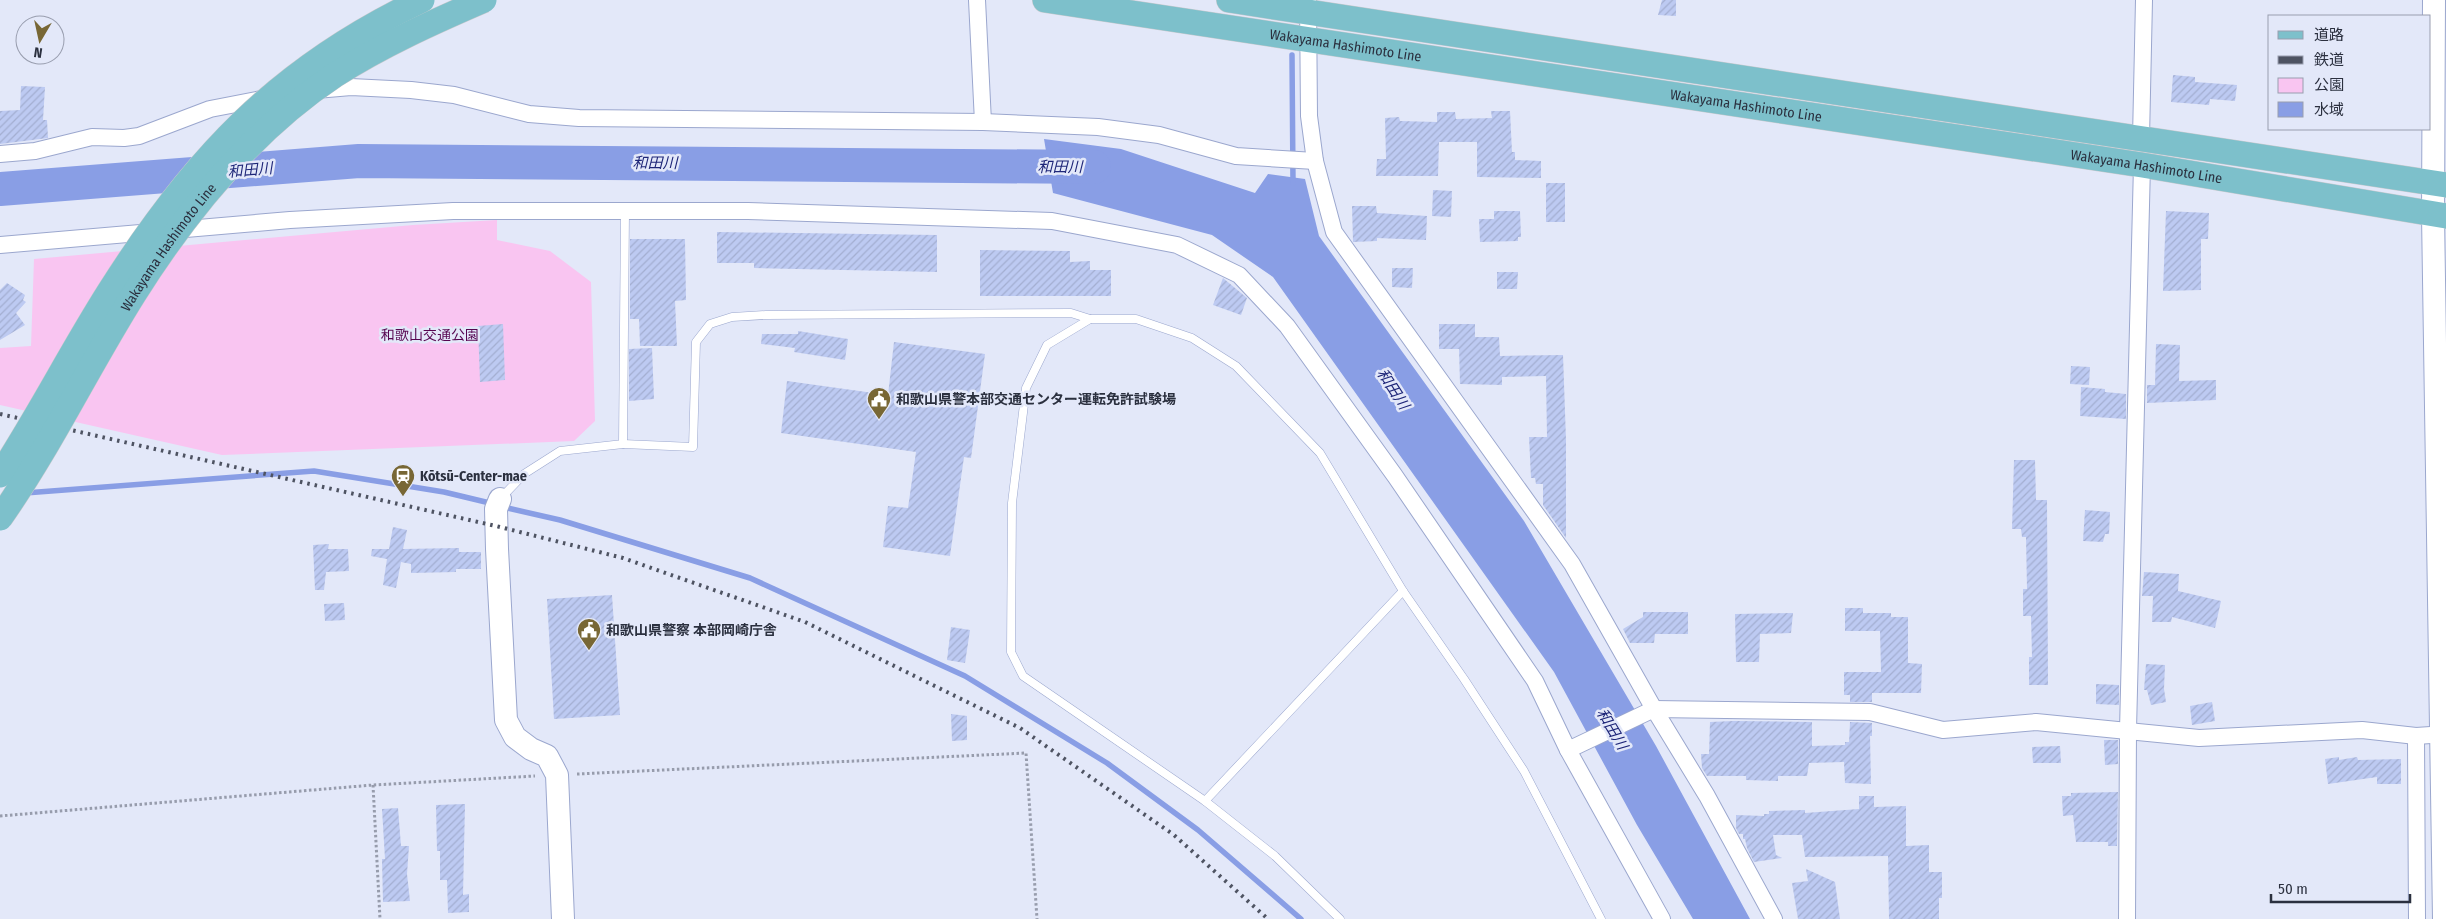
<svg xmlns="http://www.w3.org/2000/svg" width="2446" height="919" font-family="'Fira Sans Condensed','Noto Sans JP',sans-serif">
<defs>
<pattern id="building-hatch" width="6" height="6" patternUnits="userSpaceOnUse" patternTransform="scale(1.25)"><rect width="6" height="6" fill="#bdcaf2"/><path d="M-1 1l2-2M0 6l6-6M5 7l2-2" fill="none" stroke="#a3aed1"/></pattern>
</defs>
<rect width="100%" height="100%" fill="#e3e8f9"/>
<!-- park -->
<polygon fill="#f9c5f1" points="497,220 497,240 550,251 591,282 595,421 574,441 222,455 0,405 0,348 31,346 34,259 413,225"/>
<!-- water -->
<polygon fill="#899ee5" points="1044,139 1121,149 1255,193 1268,174 1305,179 1319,236 1524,521 1656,746 1750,919 1693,919 1637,825 1554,672 1273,277 1212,235 1053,193"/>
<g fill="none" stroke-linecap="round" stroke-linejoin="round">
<!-- stream -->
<g stroke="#899ee5" stroke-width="5.5">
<polyline points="1292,55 1293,183"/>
<polyline points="25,493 314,471 444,492 494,504"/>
<polyline points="503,507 560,520 750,578 965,676 1107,763 1198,830 1301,919"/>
</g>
<!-- river -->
<polyline stroke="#899ee5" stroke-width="34" points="0,189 359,161 1094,167"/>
</g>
<!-- building -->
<g fill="url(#building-hatch)">
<polygon points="1662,0 1676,0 1676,16 1658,15"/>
<polygon points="2173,75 2195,77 2195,82 2237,85 2235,101 2210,99 2209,105 2171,102"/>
<polygon points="21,86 45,87 43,120 47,120 48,138 0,144 0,111 20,110"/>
<polygon points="1491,111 1510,111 1512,152 1515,152 1515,160 1541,161 1541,178 1477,177 1477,142 1439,142 1438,176 1376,176 1377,159 1386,159 1385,118 1399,117 1400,121 1437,122 1437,112 1455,112 1456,119 1492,118"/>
<rect x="1546" y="183" width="19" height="39"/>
<polygon points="1433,190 1452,191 1451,217 1432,216"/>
<polygon points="1352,206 1376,206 1377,213 1427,216 1426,240 1377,238 1377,241 1353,242"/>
<polygon points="1494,211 1520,211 1521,237 1518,237 1518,241 1480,242 1479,219 1494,219"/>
<polygon points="2166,211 2209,213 2208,239 2201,239 2201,290 2163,291"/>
<polygon points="717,232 937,235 937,272 754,268 754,263 717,263"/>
<polygon points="630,239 685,239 686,300 675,301 677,346 640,346 639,319 630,319"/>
<polygon points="980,250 1070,251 1070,262 1090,261 1090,270 1111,270 1111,296 980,296"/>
<polygon points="1392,268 1413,268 1412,288 1392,287"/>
<polygon points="1497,272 1518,272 1517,289 1497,289"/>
<polygon points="1223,278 1247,298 1241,315 1213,305"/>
<polygon points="7,283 25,295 23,300 26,302 16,313 25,325 0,340 0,290"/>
<polygon points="503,324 505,380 480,382 478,326"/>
<polygon points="1439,324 1475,324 1475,337 1499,337 1500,356 1563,355 1566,440 1566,538 1543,505 1543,484 1536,484 1535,478 1531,478 1529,437 1547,437 1546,376 1502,377 1502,385 1460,384 1459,349 1439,349"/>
<polygon points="798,331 848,339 845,360 794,352 795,348 761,344 762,334 798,334"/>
<polygon points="894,342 985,354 971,458 964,457 950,556 883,547 888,506 908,508 916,452 781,433 787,381 888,395"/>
<polygon points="2156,344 2180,345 2179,381 2216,380 2216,400 2147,403 2147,385 2155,385"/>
<polygon points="652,348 654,399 629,401 629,349"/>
<polygon points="2071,366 2090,367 2089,385 2070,384"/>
<polygon points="2081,387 2105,389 2105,392 2126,394 2126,419 2080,416"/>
<polygon points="2014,460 2035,460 2036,500 2047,500 2048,685 2029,685 2029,657 2032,657 2031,616 2023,616 2023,589 2027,589 2026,537 2022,537 2021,529 2012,529"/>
<polygon points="2085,510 2110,512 2109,534 2105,534 2103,542 2083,541"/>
<polygon points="393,527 407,530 403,549 459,548 459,552 481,552 481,569 456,569 456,572 411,573 411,564 401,562 396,588 383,585 387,559 371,556 372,549 389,549"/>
<polygon points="329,544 328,549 348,549 349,571 326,572 324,590 315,590 313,545"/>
<polygon points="2144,572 2179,574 2178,591 2221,601 2215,628 2172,617 2171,622 2152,622 2153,596 2142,596"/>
<polygon points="612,595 620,715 554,719 547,599"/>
<polygon points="344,603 345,620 325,621 324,604"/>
<polygon points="1845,608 1863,608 1863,613 1891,613 1891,617 1908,617 1908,663 1922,664 1921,693 1872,693 1872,702 1850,702 1850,695 1844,695 1844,672 1881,672 1880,631 1845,631"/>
<polygon points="1643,612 1688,612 1688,634 1655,634 1654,643 1630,643 1623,629 1643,617"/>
<polygon points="1793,613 1791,633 1760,634 1759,662 1736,662 1735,614"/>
<polygon points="951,627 970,630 965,663 947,660"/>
<polygon points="2146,664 2165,665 2164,689 2166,702 2151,705 2147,690 2144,690"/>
<polygon points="2096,684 2119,685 2119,705 2096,704"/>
<polygon points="2212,702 2215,721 2192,725 2190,706"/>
<polygon points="951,714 967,716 967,740 952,741"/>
<polygon points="1734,721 1812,722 1812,746 1845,745 1845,742 1849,742 1850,722 1872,723 1872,736 1870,736 1871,784 1845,783 1844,762 1809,763 1807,776 1778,776 1778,781 1746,780 1746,776 1707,776 1702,768 1701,754 1709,754 1710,722"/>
<polygon points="2104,740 2118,740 2118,764 2105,765"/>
<polygon points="2060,746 2061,763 2033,763 2032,747"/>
<polygon points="2339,757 2339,760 2357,757 2358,760 2401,759 2401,784 2377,784 2377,777 2328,784 2325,759"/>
<polygon points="2118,792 2117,846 2108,846 2108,842 2076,842 2073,815 2063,816 2062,796 2071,796 2071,793"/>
<polygon points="1859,796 1874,796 1874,807 1906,806 1906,846 1929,845 1929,872 1942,872 1942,898 1939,898 1939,919 1889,919 1888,856 1805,857 1802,835 1773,835 1776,855 1782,858 1754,862 1747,848 1745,839 1743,839 1743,834 1739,834 1736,828 1736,815 1764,816 1764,814 1769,814 1769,811 1805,810 1805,813 1859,809"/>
<polygon points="465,804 463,895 469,894 469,912 448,913 447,880 440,880 440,851 437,851 436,805"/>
<polygon points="398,808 401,846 409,846 407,874 410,901 383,902 382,859 385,859 382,809"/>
<polygon points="1806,869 1835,882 1840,919 1798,919 1792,883 1808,881"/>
</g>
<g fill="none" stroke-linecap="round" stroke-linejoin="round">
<!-- lane casing -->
<g stroke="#9ba7ce" stroke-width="9">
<g id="lane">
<polyline points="623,444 693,447 696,342 710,324 732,317 766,315 1071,313 1090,319"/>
<polyline points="501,498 524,474 560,451 623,444 625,211"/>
<polyline points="1205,801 1403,591"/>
<polyline points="1340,919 1275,856 1205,801 1023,676 1011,652 1012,503 1026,388 1047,345 1090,319 1136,319 1192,338 1236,366 1320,453 1403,591 1464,679 1524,771 1601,919"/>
</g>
</g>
<!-- street casing -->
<g stroke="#9ba7ce" stroke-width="18">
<g id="street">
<polyline points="977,0 983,122"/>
<polyline points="1308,2 1309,116 1315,161 1334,232 1572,564 1654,709 1707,796 1774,919"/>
<polyline points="316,90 351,87 411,90 454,95 529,114 579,118 983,122 1098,127 1159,135 1236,156 1315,161"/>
<polyline points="2141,138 2144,0"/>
<polyline points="0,154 35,151 92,137 124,138 139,136 210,109 267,98"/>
<polyline points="0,245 290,220 453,211 748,211 1052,221 1177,245 1239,275 1287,326 1395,476 1535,681 1568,750 1654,709 1870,712 1943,730 2036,722 2199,738 2362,730 2416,736 2446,734"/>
<polyline points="2416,736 2417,919"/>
<polyline points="1568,750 1662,919"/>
<polyline points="2127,919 2128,730 2142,165"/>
</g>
</g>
<!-- secondary casing -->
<g stroke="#9ba7ce" stroke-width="24">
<g id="secondary">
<polyline points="2434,0 2433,215 2444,919"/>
<polyline points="500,499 496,509 497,549 506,720 515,737 531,749 547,756 557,775 563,919"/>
</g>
</g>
<!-- primary casing -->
<g stroke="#c8c9cd" stroke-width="26">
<g id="primary">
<path id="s1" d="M1045,0l1097,165 304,51"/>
<polyline points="1229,0 2446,185"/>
</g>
</g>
<!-- path -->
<g stroke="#979cac" stroke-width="3" stroke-dasharray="2.5 2.5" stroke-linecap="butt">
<polyline points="577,774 1026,753 1037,919"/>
<polyline points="373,785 380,919"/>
<polyline points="0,816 373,785 535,776"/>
</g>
<!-- lane -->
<use href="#lane" stroke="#fff" stroke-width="8"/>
<!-- street -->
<use href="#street" stroke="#fff" stroke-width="16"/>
<!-- secondary -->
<use href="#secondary" stroke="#fff" stroke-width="22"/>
<!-- primary -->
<use href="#primary" stroke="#7dc0cb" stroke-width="25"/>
<!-- rail -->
<polyline stroke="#4e5362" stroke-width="4" stroke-dasharray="2.5 5" stroke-linecap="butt" points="0,414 496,526 623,558 805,622 1020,728 1174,835 1268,919"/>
<!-- primary-bridge casing -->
<g stroke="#c8c9cd" stroke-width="26" stroke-linecap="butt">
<g id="primary-bridge">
<path d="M0,475c39,-60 71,-123 109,-183 84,-133 169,-224 313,-292"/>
<path id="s2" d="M0,518c50,-71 88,-151 134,-224 53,-84 118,-164 201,-219 47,-30 98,-53 149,-75"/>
</g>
</g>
<!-- primary-bridge -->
<use href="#primary-bridge" stroke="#7dc0cb" stroke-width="25"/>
</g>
<!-- icons -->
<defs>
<g id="civic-pin" transform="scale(1.25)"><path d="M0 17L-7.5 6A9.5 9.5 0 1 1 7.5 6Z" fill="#786735" stroke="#e3e8f9"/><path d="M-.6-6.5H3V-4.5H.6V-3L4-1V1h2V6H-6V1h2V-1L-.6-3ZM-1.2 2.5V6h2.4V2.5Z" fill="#fff"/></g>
<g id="station-pin" transform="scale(1.25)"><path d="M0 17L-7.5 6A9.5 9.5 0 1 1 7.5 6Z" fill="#786735" stroke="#e3e8f9"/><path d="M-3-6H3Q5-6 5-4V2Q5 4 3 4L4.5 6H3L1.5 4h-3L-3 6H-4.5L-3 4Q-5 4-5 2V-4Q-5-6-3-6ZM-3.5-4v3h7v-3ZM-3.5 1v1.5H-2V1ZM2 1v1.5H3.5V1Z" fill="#fff"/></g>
</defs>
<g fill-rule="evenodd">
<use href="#civic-pin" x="879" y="399"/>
<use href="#station-pin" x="403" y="476"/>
<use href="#civic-pin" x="589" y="630"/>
</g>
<g text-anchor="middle" stroke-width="5" stroke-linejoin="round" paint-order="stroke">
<!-- street labels -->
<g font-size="14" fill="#2b303f" stroke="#e3e8f9">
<text dy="5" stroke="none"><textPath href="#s1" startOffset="304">Wakayama Hashimoto Line</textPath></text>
<text dy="5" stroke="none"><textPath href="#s1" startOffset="709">Wakayama Hashimoto Line</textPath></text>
<text dy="5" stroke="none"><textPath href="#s1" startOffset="1114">Wakayama Hashimoto Line</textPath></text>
<text dy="5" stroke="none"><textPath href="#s2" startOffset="319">Wakayama Hashimoto Line</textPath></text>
</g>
<!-- park labels -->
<g font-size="14" fill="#560651" stroke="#e3e8f9">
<text x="430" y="340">和歌山交通公園</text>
</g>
<!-- poi labels -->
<g font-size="14" font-weight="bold" fill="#2b303f" stroke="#e3e8f9" text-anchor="start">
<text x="896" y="404">和歌山県警本部交通センター運転免許試験場</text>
<text x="420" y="481">Kōtsū-Center-mae</text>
<text x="606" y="635">和歌山県警察 本部岡崎庁舎</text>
</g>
<!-- water labels -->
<g font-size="15" font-style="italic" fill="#1e2678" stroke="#e3e8f9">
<text x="655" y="168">和田川</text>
<text x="1060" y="172">和田川</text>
<text transform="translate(250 170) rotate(-5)" y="5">和田川</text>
<text transform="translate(1393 389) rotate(57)" y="5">和田川</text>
<text transform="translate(1612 729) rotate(59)" y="5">和田川</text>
</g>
</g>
<!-- legend -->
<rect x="2268" y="15" width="162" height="115" fill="#e3e8f9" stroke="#999eaf"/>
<rect x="2278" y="31" width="25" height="8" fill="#7dc0cb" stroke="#999eaf"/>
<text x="2314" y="40" font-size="15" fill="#2b303f">道路</text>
<rect x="2278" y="56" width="25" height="8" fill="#4e5362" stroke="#999eaf"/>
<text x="2314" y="65" font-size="15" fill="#2b303f">鉄道</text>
<rect x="2278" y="78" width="25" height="15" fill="#f9c5f1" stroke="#999eaf"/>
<text x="2314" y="90" font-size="15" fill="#2b303f">公園</text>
<rect x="2278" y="102" width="25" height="15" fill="#899ee5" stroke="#999eaf"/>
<text x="2314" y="115" font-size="15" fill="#2b303f">水域</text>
<!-- north arrow -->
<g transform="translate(40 40) rotate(189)"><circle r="24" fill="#e3e8f9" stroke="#999eaf"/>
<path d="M0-4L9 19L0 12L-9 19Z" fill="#786735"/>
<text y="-8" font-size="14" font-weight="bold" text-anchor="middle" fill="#2b303f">N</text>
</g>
<!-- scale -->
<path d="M2271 894v8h139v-8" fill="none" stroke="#2b303f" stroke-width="2.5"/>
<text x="2278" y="894" font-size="15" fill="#2b303f" stroke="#e3e8f9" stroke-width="4" paint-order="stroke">50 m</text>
</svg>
